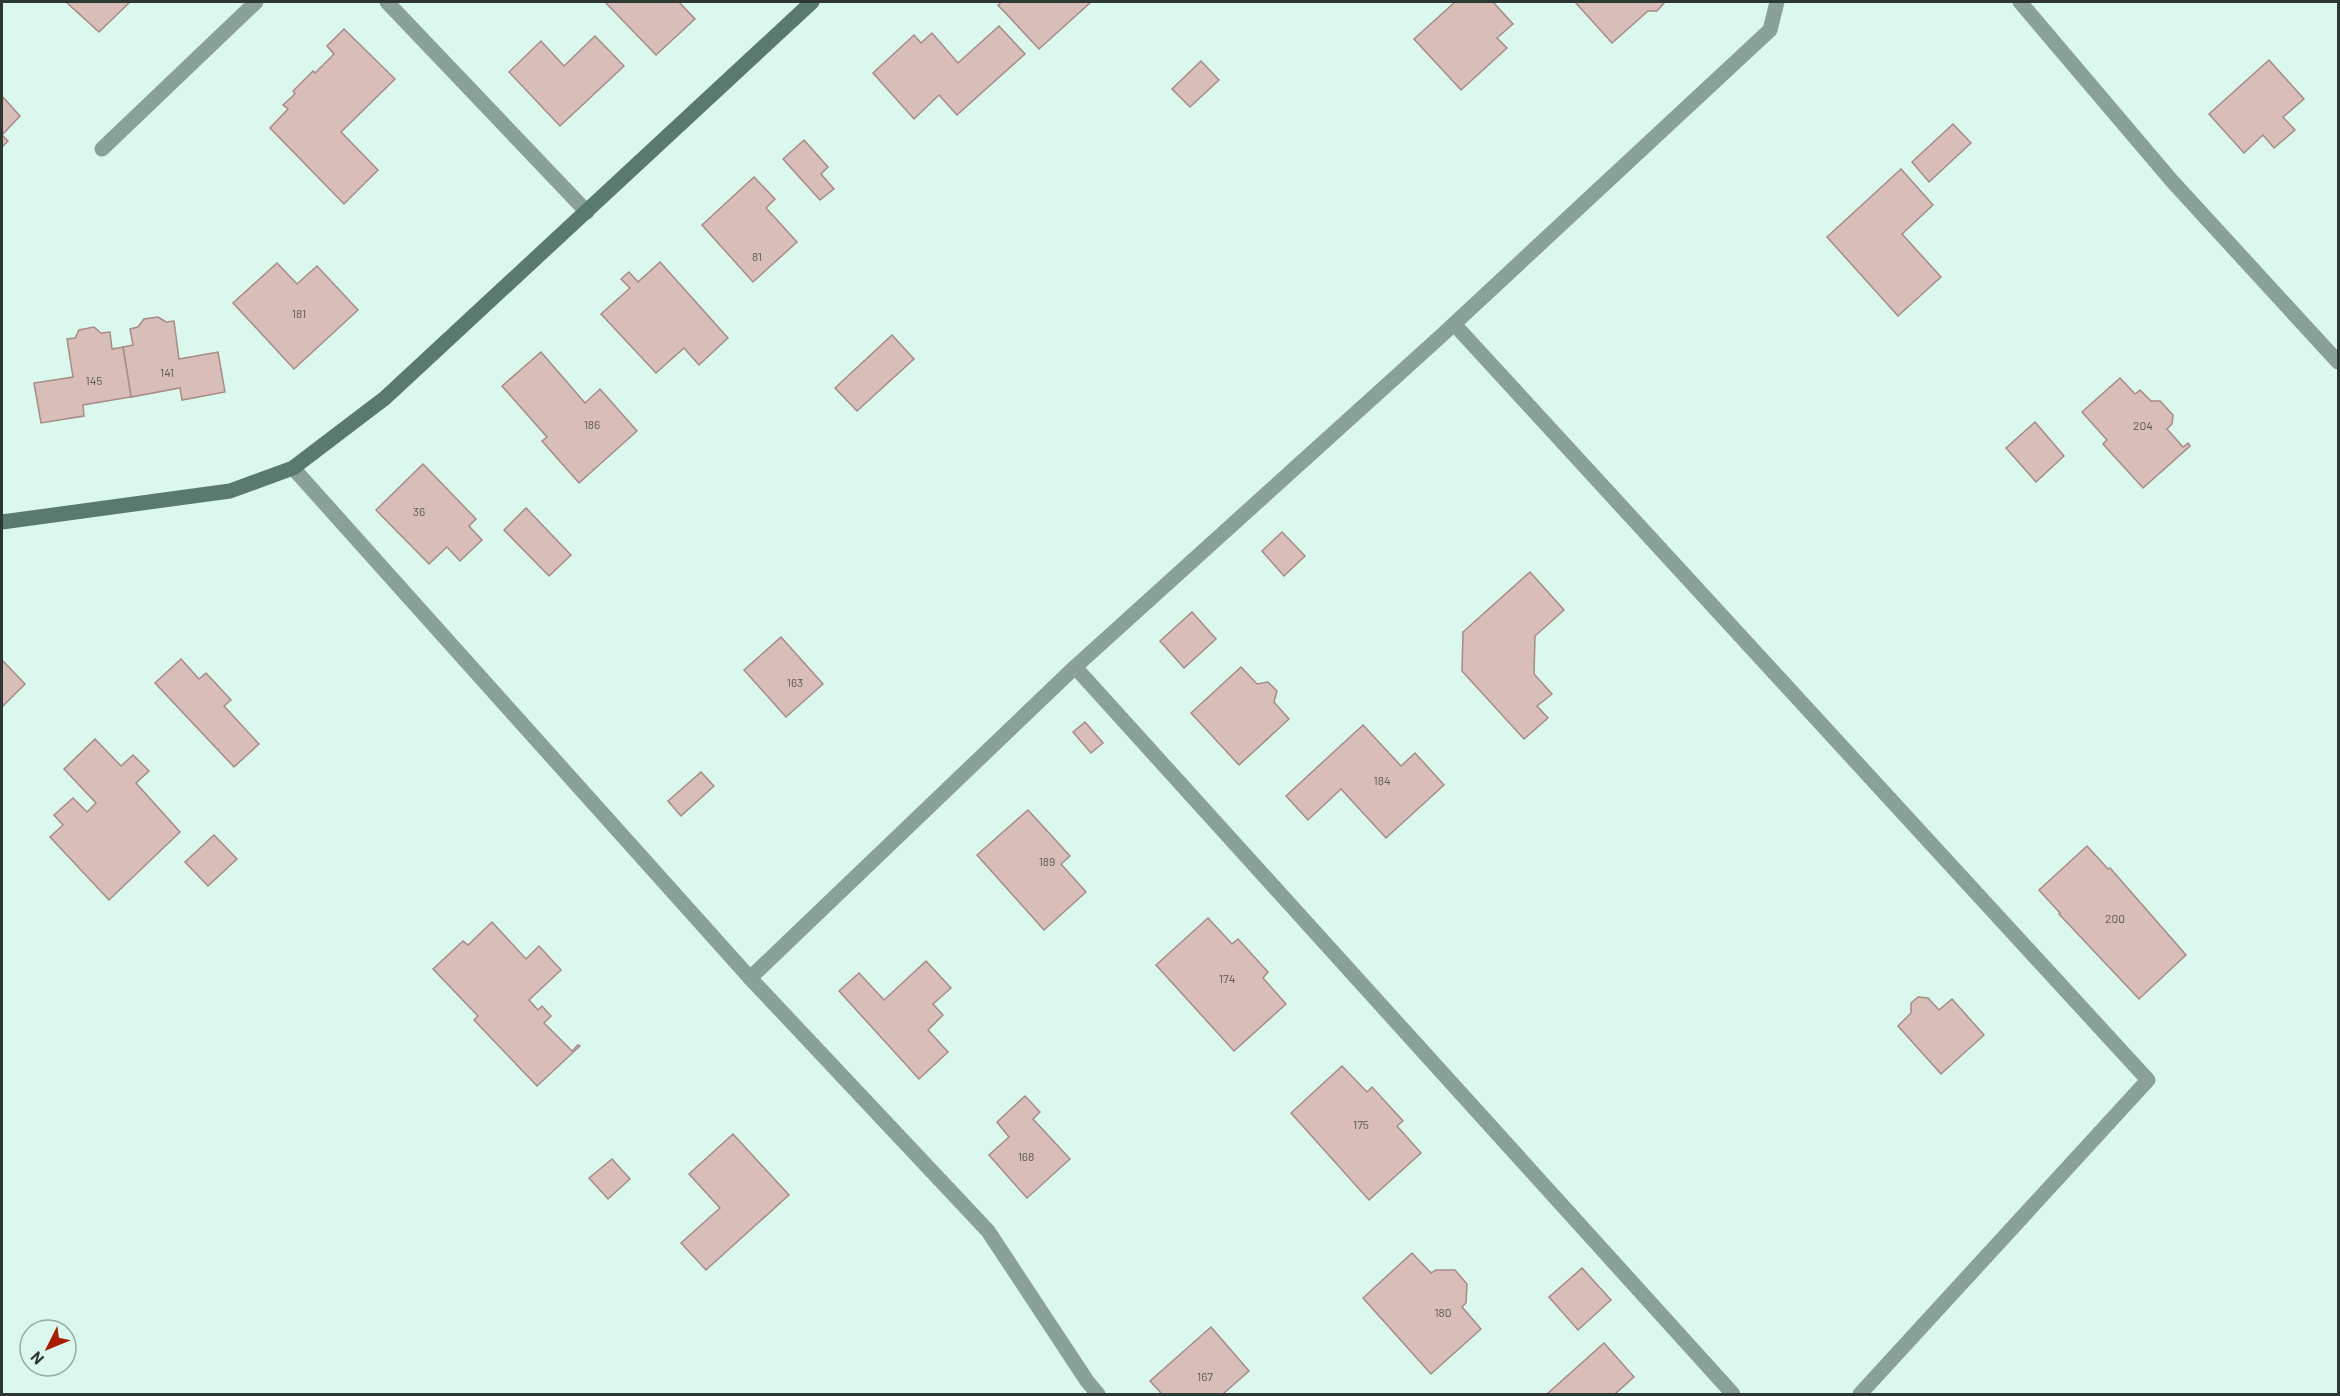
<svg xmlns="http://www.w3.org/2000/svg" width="2340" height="1396" font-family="Barlow,sans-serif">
<rect width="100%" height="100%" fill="#dbf8ee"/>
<!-- building -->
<g fill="#d9beb8" stroke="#a68b86" stroke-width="1.5">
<polygon points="66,2 130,2 99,32"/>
<polygon points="605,2 679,2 695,19 656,55"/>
<polygon points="1002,2 1091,2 1039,49 998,5"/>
<polygon points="1455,2 1493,2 1513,24 1497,38 1507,48 1461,90 1414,39"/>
<polygon points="1575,2 1665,2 1657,11 1648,11 1612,43"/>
<polygon points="999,26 1025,54 957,115 939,95 914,119 873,73 914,35 921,43 932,33 958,63"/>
<polygon points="344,29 395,79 341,132 378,170 344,204 270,128 288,109 283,105 295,94 293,91 313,71 315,73 334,54 327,46"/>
<polygon points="595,36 624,66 560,126 509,72 541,41 564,66"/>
<polygon points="2269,60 2304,99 2283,117 2295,130 2274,148 2263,135 2244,153 2209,114"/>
<polygon points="1201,61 1219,80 1190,107 1172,89"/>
<polygon points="2,96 20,116 2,135 8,141 2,147"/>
<polygon points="1953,124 1971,143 1929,182 1912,162"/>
<polygon points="804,140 828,167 821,174 834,189 820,200 783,159"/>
<polygon points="1901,169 1933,205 1902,234 1941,277 1898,316 1827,237"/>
<polygon points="754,177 775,199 766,208 797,242 753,282 702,225"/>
<polygon points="660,262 728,338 699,365 684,348 656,373 601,314 630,288 621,279 629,272 638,282"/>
<polygon points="277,263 297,284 317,266 358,310 294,369 233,303"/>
<polygon points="158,317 166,322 174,321 179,359 218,352 225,392 182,400 180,388 131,397 123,347 133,345 130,329 138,327 144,319"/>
<polygon points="94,327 101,333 110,332 112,349 123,347 131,397 83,405 84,416 41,423 34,383 73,377 67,339 75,338 79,330"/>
<polygon points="892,335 914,359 857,411 835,388"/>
<polygon points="541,352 585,403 600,389 637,431 579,483 542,441 547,437 502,386"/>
<polygon points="2120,378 2135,394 2140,390 2151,401 2160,401 2173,415 2172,424 2167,429 2183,447 2188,443 2190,446 2143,488 2103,444 2107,440 2082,412"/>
<polygon points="2035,422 2064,456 2036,482 2006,448"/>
<polygon points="423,464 476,519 469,526 482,540 460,561 447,547 429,564 376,510"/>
<polygon points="526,508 571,555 549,576 504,530"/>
<polygon points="1282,532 1305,556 1284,576 1262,551"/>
<polygon points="1530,572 1564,610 1535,636 1534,674 1552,694 1537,706 1548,718 1524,739 1462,671 1463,632"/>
<polygon points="1192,612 1216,639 1184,668 1160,641"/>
<polygon points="781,637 823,684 786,717 744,670"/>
<polygon points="181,659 199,679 206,673 231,700 224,706 259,744 234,767 155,683"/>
<polygon points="2,660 25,684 2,707"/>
<polygon points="1241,667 1257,684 1268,682 1277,691 1274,702 1289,719 1239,765 1191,713"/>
<polygon points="1085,722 1103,743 1091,753 1073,732"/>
<polygon points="1363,725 1401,766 1415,753 1444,785 1386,838 1341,789 1308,820 1286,796"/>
<polygon points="95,739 121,766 133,755 149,771 136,783 180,832 109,900 50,837 63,825 54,815 73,798 87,812 96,803 64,769"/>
<polygon points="701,772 714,786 681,816 668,801"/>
<polygon points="1028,810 1070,856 1061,864 1086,892 1044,930 977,855"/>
<polygon points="214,835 237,859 208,886 185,862"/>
<polygon points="2087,846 2108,869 2110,868 2186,955 2139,999 2059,914 2060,913 2039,890"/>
<polygon points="1208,918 1232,944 1238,939 1268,972 1263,978 1286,1004 1234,1051 1156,965"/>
<polygon points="492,922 526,959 539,946 561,970 529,1000 538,1010 542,1006 551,1016 544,1023 572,1051 578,1045 580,1046 537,1086 474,1020 478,1016 433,969 463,941 468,945"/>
<polygon points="926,961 951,988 933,1004 943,1015 928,1030 948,1052 919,1079 839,991 859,973 884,1000"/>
<polygon points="1918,997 1928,998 1939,1010 1952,999 1984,1035 1941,1074 1898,1026 1911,1013 1911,1003"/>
<polygon points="1342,1066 1367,1092 1372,1087 1403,1121 1397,1126 1421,1153 1369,1200 1291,1113"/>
<polygon points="1025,1096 1040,1112 1033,1119 1070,1159 1027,1198 989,1155 1009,1137 997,1122"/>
<polygon points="733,1134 789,1195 706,1270 681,1243 720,1208 689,1174"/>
<polygon points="612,1159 630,1179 608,1199 589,1178"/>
<polygon points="1412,1253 1431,1273 1436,1270 1455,1270 1467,1284 1466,1303 1462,1307 1481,1329 1431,1374 1363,1298"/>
<polygon points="1582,1268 1611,1300 1578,1330 1549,1297"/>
<polygon points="1211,1327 1249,1371 1223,1394 1162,1394 1150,1381"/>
<polygon points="1604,1343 1634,1377 1615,1394 1547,1394"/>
</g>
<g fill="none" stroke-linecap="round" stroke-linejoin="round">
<!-- street -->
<g stroke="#8aa199" stroke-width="15">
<polyline points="387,2 587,212"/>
<polyline points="2020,2 2172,181 2338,362"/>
<polyline points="102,149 256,2"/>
<polyline points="1454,324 2148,1080 1860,1394"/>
<polyline points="293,468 750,978 988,1231 1087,1381 1098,1394"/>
<polyline points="1075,667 1733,1394"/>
<polyline points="750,978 1075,667 1441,336 1770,30 1777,2"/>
</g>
<!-- secondary -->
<polyline stroke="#587a6f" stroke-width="15" points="2,522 230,491 293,468 385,398 812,2"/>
</g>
<g text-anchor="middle" stroke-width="4.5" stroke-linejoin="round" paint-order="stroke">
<!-- number labels -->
<g font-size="12" fill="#585a55">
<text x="757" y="261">81</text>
<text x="299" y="318">181</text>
<text x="167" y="377">141</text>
<text x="94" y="385">145</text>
<text x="592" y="429">186</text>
<text x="2143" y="430">204</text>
<text x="419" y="516">36</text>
<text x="795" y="687">163</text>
<text x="1382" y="785">184</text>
<text x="1047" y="866">189</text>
<text x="2115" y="923">200</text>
<text x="1227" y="983">174</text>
<text x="1361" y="1129">175</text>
<text x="1026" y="1161">168</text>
<text x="1443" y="1317">180</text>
<text x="1205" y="1381">167</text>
</g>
</g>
<!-- border -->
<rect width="2340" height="1396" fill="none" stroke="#2d3834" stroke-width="6"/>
<!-- north arrow -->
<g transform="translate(48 1348) rotate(227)"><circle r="28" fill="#dbf8ee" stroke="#95aba4" stroke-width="1.5"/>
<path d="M0-4.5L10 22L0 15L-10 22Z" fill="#aa1b02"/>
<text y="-9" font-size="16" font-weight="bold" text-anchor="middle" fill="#2d3834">N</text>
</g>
</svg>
